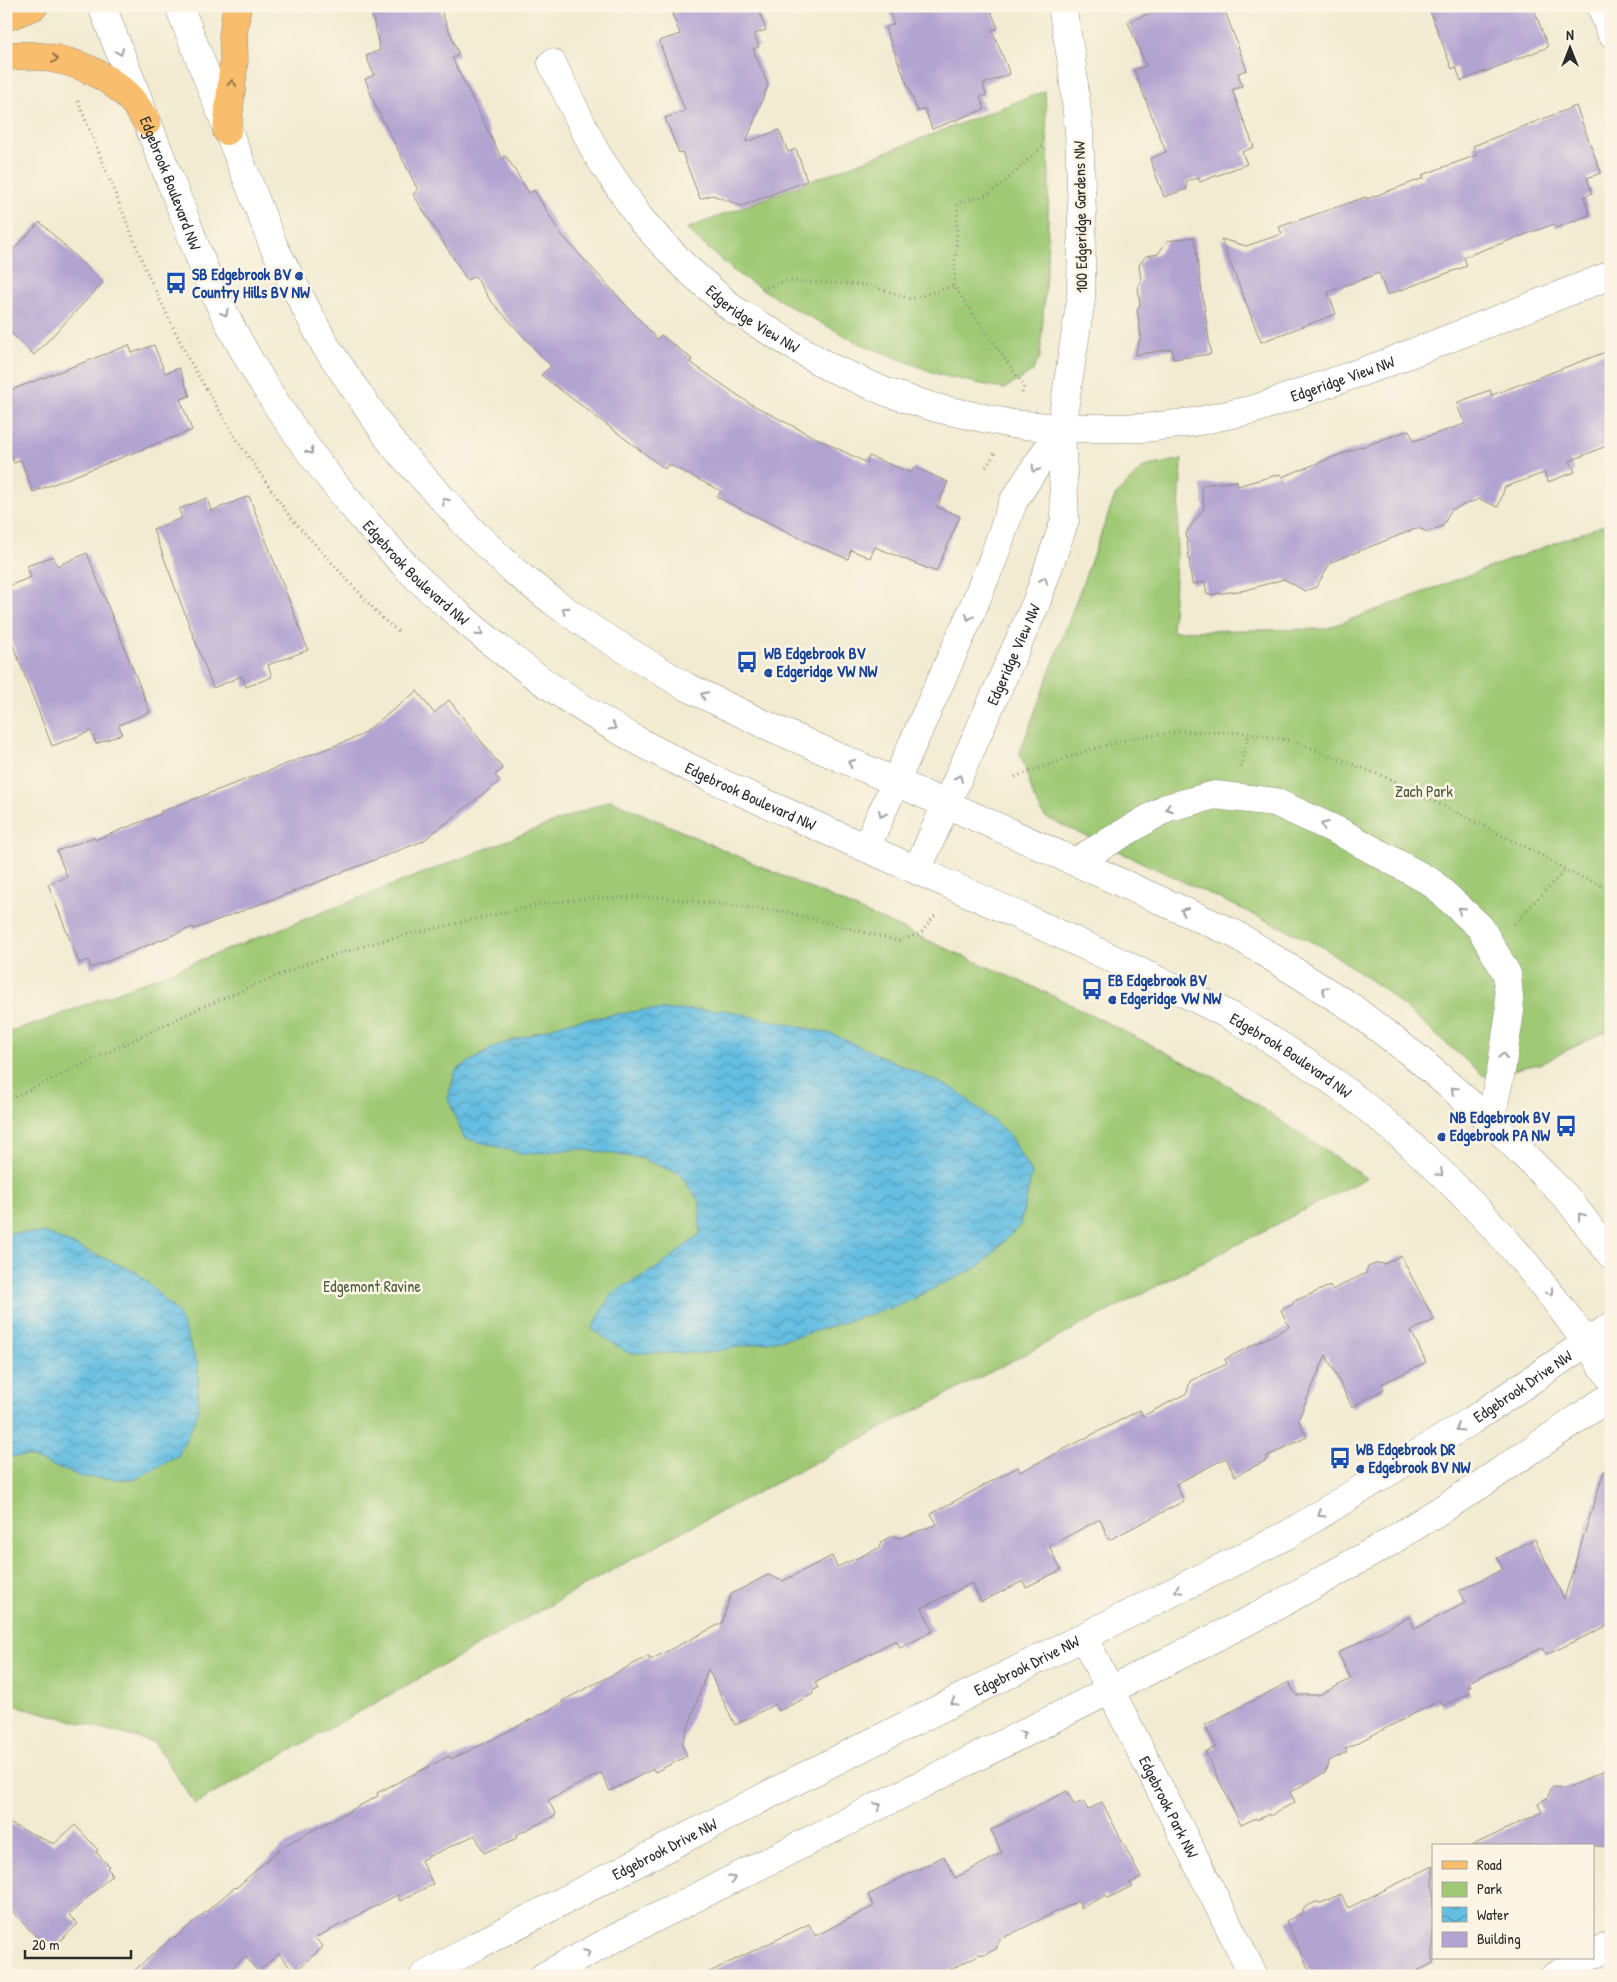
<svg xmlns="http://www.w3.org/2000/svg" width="1617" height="1982" font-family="'Patrick Hand',sans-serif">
<defs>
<pattern id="water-waves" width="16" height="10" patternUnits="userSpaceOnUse" patternTransform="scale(1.25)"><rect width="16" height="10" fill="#64bee2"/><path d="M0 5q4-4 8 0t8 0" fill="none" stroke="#539bb7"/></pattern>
</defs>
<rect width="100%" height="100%" fill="#fcf5e5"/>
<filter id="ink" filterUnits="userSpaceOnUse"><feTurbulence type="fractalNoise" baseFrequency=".02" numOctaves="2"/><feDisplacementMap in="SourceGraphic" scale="10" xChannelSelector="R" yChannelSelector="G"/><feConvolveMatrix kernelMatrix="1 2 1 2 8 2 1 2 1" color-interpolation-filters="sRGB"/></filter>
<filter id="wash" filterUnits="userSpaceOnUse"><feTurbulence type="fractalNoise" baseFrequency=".0096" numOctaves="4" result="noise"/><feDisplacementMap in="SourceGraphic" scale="20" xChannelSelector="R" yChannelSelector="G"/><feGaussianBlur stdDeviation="1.12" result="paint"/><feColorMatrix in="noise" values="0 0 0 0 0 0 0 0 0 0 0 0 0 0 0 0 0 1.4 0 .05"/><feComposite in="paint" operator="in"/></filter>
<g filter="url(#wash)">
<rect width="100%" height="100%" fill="#f2ebd2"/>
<!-- park -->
<g fill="#9fc975" stroke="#657a50">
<polygon points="1045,91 1049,177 1047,262 1040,357 1032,372 1004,389 940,375 859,343 791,307 736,273 686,229"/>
<polygon points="1182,459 1172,631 1325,629 1611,522 1611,1029 1539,1064 1484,1076 1383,989 1323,947 1045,817 1034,798 1020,752 1115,496 1143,467"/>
<polygon points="611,800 1058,998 1220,1080 1366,1178 675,1535 195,1804 154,1742 6,1703 6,1032 36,1024"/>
</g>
<!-- water -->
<g fill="url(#water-waves)" stroke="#487486">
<polygon points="644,1010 724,1010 832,1034 956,1090 1008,1133 1032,1174 1020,1225 980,1266 900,1305 796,1337 704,1353 628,1353 592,1329 612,1293 660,1266 700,1234 700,1202 680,1174 640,1158 580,1149 524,1154 464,1138 448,1098 456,1070 496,1046 568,1022"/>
<polygon points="6,1233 46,1233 138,1273 178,1313 198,1365 198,1413 178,1456 134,1480 82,1477 27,1456 6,1457"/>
</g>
<g id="blocks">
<!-- building -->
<g fill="#b2a4d1">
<polygon points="370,6 439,6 459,55 452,58 502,159 506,156 529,193 534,190 560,233 657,339 661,335 692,359 690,362 749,403 810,435 867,463 869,456 911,473 914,467 948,482 937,507 960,516 936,572 875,547 870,558 851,550 848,559 812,544 717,497 721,491 668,464 665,469 541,375 551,366 490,300 475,276 467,280 413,194 418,190 376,107 365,79 374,75 366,56 380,50"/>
<polygon points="693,6 757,6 766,30 754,34 759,47 753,49 768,85 746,142 779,130 788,152 796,149 807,181 742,206 712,195 700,199 682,152 679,153 665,118 685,111 659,41 680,34 672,14"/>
<polygon points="887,6 989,6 998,28 992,30 1010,74 983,84 986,95 980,97 985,109 932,129 925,109 918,112 885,28 894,24"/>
<polygon points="1168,6 1223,6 1247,70 1238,73 1242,86 1232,90 1254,147 1242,152 1247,164 1200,182 1198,178 1186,181 1187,189 1164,197 1150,159 1166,152 1134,70 1146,66 1128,22"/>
<polygon points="1428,6 1533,6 1548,47 1461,81 1456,67 1452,69"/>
<polygon points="1576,106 1601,173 1587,178 1592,193 1584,197 1590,215 1556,228 1554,224 1464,257 1467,266 1387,295 1379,273 1328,292 1336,314 1261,342 1221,239 1246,246 1282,234 1279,227 1366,197 1367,199 1424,178 1422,175 1477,155 1473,146"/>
<polygon points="40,222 103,283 34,355 6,328 6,257"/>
<polygon points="1194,237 1211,354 1173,359 1172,349 1135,355 1141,336 1137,310 1140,305 1138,286 1141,280 1139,265 1146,256 1158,254 1167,241"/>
<polygon points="129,345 132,353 154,345 165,373 179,368 190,396 180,399 192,430 33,492 21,460 14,463 6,442 6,392"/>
<polygon points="1611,350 1611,444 1570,461 1575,472 1548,482 1544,473 1505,487 1498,507 1479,499 1451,510 1443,526 1427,532 1418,528 1331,562 1316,587 1305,591 1284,579 1246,590 1207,595 1205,582 1192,584 1186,533 1204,508 1201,485 1237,481 1237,486 1280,474 1282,477 1362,446 1362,447 1409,430 1414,441 1465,424 1456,403 1490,390 1492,395"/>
<polygon points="249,496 308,650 268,665 272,677 246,687 242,676 213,688 153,529 182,518 179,509 207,498 211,511"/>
<polygon points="87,553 150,712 119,725 122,734 96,744 91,731 52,746 6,627 6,587 31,577 27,566 53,556 57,566"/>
<polygon points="417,691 434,713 449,700 503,769 495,775 500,781 423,841 300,889 194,929 193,927 91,968 88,960 79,963 48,884 67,877 57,851 94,837 95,840 161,814 160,812 360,736"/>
<polygon points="1401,1256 1434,1320 1411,1331 1426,1362 1382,1384 1384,1389 1352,1407 1326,1355 1298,1420 1307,1437 1266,1457 1267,1460 1235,1476 1226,1458 1176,1484 1184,1501 1109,1540 1100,1519 1049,1546 1061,1570 1026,1587 1023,1581 981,1602 972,1583 922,1608 933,1631 900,1648 896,1640 815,1683 818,1688 812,1691 813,1694 779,1711 775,1704 735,1725 708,1669 682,1745 687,1756 655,1772 653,1769 610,1791 601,1773 548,1800 556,1815 516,1835 517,1838 484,1853 475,1835 421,1860 433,1884 400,1901 397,1895 315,1938 323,1947 294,1972 279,1954 258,1972 245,1956 224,1976 128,1976 174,1936 175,1938 235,1887 236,1888 283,1846 378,1796 377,1793 449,1756 451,1759 479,1746 563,1703 562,1701 649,1656 650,1660 722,1623 731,1594 768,1575 783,1581 832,1556 837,1567 879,1548 881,1542 892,1536 900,1538 937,1524 931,1514 1018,1467 1020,1472 1140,1410 1143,1416 1187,1393 1190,1381 1227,1364 1225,1359 1289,1327 1281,1310 1292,1305 1294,1301 1330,1286 1332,1290 1366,1273 1368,1267 1378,1263 1384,1264"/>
<polygon points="1604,1471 1611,1472 1611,1624 1546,1655 1542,1648 1469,1682 1471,1686 1468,1687 1470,1693 1443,1706 1440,1700 1437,1702 1345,1749 1347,1752 1329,1761 1325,1773 1290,1792 1295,1802 1270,1816 1269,1814 1257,1820 1256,1818 1241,1825 1205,1752 1216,1747 1205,1725 1289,1682 1296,1695 1319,1695 1351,1679 1338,1653 1409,1617 1415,1629 1465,1603 1459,1591 1503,1569 1497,1558 1535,1539 1564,1599"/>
<polygon points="1611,1767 1611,1846 1471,1846 1542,1812 1538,1803 1547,1798 1552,1787 1567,1788"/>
<polygon points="1067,1791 1074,1805 1083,1801 1088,1810 1102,1802 1141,1878 1130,1883 1132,1886 1108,1898 1106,1895 1081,1908 1078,1901 999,1940 996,1949 984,1955 980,1954 939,1976 701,1976 809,1924 815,1936 874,1906 868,1895 944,1856 955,1878 1002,1853 991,1830"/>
<polygon points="6,1822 54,1844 75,1825 98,1850 96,1852 109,1866 107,1868 111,1872 110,1873 112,1875 69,1915 78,1924 54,1946 46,1938 41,1942 6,1905"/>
<polygon points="1433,1866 1433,1963 1408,1976 1312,1976 1286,1921 1301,1914 1303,1908 1316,1902 1321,1903 1341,1894 1348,1908"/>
</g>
</g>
</g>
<g filter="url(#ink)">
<use href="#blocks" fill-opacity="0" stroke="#8e8b7e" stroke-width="1"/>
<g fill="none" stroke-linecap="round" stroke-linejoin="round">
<!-- minor casing -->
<g stroke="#8e8b7e" stroke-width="29">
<g id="minor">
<path id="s1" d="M102,6c24,63 49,126 74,189 13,32 24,67 39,99 45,98 114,190 188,269 14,16 31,30 47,44 58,52 122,98 190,135 50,28 102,50 154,74 120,54 241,104 359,162 28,14 58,27 86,43 151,85 278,214 372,358"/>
<polyline points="179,6 274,247 325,345 394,446 474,533 514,571 554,602 595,631 685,686 766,725 980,819 1235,934 1351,1007 1421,1061 1490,1121 1567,1198 1611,1255"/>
<polyline points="1601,6 1611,33"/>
<path id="s2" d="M552,63l44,90 45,67 43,46 49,43 94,57 59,26 50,16 76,16 49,4h83l50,-6 61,-13 129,-45 227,-89"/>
<polyline points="866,848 967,622 993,559 1013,502 1061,428"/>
<polyline points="1075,862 1166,808 1215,795 1275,802 1342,833 1431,882 1480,927 1507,974 1510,1011 1501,1071 1490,1121"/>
<path id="s3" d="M917,870l119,-267 29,-83 -4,-92 20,-129 1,-85 -3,-83 -8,-74 -9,-51"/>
<path id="s4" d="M1084,1638l170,338"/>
<polyline points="1593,1955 1611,1945"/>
<path id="s5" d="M424,1976l54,-31 329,-170 480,-240 184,-114 140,-95"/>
<polyline points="544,1976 619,1936 1262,1614 1385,1545 1480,1485 1611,1396"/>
<polyline points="1555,1976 1587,1958"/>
</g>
</g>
<!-- major casing -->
<g stroke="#8e8b7e" stroke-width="29">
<g id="major">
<polyline points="6,17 34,6"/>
<path d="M6,56c44,-3 87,8 120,38 8,7 15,19 21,28"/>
<polyline points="227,131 234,60 233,36 237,6"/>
</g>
</g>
<!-- path -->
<g stroke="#8e8b7e" stroke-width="3" stroke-dasharray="1 4" stroke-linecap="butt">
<polyline points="78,101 148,275 188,358 235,437 290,517 384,620 400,633"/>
<polyline points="762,289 785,281 869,285 911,299 954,286"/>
<path d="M1022,393l2,-7 -70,-100 4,-83c10,-3 22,-5 31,-10 22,-13 37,-34 57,-49"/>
<polyline points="986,467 995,453"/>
<polyline points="1241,767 1249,733"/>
<polyline points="1015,777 1086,751 1132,738 1181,731 1249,733 1296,742 1390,779 1537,853 1569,872 1611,889"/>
<polyline points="1514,924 1565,870"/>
<polyline points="6,1101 200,1008 308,963 384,940 537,905 591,898 658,897 787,912 898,941 920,934 936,914"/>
</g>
<!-- minor -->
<use href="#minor" stroke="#fff" stroke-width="28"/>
<!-- major -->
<use href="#major" stroke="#f9be6d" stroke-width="28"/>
</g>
<!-- one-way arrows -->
<defs><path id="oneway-chevron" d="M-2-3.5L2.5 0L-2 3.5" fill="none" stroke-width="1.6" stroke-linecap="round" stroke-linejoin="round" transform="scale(1.25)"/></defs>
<g stroke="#a0a0a0">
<use href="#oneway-chevron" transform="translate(120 52) rotate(68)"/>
<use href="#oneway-chevron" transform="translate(225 313) rotate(62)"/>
<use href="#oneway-chevron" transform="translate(310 451) rotate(55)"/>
<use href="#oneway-chevron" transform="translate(1035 469) rotate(123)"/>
<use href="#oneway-chevron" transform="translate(445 501) rotate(-132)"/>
<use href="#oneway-chevron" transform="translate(1044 580) rotate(-71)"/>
<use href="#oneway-chevron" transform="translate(565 610) rotate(-145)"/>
<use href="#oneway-chevron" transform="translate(969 617) rotate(113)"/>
<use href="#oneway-chevron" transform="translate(480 633) rotate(39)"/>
<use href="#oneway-chevron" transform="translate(704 695) rotate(-154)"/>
<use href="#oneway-chevron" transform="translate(613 727) rotate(30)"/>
<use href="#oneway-chevron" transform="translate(851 763) rotate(-156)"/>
<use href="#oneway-chevron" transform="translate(959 778) rotate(-66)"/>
<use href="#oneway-chevron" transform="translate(1169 808) rotate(159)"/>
<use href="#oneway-chevron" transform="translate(882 814) rotate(114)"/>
<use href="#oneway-chevron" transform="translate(1324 825) rotate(-155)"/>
<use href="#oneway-chevron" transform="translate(1461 910) rotate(-137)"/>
<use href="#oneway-chevron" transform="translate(1184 911) rotate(-156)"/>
<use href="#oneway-chevron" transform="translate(1325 990) rotate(-148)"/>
<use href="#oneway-chevron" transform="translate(1503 1056) rotate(-81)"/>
<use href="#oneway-chevron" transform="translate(1454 1090) rotate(-139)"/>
<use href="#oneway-chevron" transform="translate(1440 1173) rotate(42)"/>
<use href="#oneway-chevron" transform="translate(1581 1216) rotate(-128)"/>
<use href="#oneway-chevron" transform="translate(1550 1292) rotate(53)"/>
<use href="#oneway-chevron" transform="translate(1459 1428) rotate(148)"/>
<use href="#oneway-chevron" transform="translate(1321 1514) rotate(148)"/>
<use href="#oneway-chevron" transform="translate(1178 1590) rotate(153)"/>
<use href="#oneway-chevron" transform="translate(954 1702) rotate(154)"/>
<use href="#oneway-chevron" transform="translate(1023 1734) rotate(-27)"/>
<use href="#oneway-chevron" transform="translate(878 1806) rotate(-27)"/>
<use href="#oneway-chevron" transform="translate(732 1879) rotate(-27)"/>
<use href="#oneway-chevron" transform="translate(587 1953) rotate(-28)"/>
</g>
<g stroke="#92744c">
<use href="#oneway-chevron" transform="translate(55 59) rotate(8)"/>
<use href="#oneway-chevron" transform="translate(232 83) rotate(-85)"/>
</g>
</g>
<!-- icons -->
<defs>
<g id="bus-bare" transform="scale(1.725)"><path d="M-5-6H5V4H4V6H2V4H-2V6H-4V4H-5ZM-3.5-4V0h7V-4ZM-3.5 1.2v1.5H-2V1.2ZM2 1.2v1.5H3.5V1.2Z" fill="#1a4fb4" stroke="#fcf5e5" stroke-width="2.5" paint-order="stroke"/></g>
</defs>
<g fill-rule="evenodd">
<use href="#bus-bare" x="176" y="283"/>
<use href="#bus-bare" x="747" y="662"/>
<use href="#bus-bare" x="1092" y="989"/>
<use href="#bus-bare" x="1566" y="1126"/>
<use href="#bus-bare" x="1340" y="1458"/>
</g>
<g text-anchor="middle" stroke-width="5" stroke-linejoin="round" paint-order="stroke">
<!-- street labels -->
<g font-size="16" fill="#2b2b2b" stroke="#fcf5e5">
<text dy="6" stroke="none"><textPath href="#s1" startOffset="190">Edgebrook Boulevard NW</textPath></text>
<text transform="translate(1080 217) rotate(-91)" y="6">100 Edgeridge Gardens NW</text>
<text dy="6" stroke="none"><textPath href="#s2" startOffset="331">Edgeridge View NW</textPath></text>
<text dy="6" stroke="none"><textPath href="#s2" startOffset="951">Edgeridge View NW</textPath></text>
<text dy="6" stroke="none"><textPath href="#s1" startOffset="655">Edgebrook Boulevard NW</textPath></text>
<text dy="6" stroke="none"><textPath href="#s3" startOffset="236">Edgeridge View NW</textPath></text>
<text dy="6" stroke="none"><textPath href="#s1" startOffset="1060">Edgebrook Boulevard NW</textPath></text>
<text dy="6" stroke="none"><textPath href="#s1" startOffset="1660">Edgebrook Boulevard NW</textPath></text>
<text dy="6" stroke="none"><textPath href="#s5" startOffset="1248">Edgebrook Drive NW</textPath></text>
<text dy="6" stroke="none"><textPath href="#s5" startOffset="678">Edgebrook Drive NW</textPath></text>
<text dy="6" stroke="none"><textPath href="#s4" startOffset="189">Edgebrook Park NW</textPath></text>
<text dy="6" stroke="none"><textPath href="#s5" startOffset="272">Edgebrook Drive NW</textPath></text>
</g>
<!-- transit labels -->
<g font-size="16" font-weight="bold" fill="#164399" stroke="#fcf5e5" text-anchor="start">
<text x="192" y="280">SB Edgebrook BV @<tspan x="192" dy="18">Country Hills BV NW</tspan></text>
<text x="764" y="659">WB Edgebrook BV<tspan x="764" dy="18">@ Edgeridge VW NW</tspan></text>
<text x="1108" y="986">EB Edgebrook BV<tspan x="1108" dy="18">@ Edgeridge VW NW</tspan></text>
<text x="1550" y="1123" text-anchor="end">NB Edgebrook BV<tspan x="1550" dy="18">@ Edgebrook PA NW</tspan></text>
<text x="1356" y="1455">WB Edgebrook DR<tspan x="1356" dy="18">@ Edgebrook BV NW</tspan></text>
</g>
<!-- park labels -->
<g font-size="16" fill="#4e5a41" stroke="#fcf5e5">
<text x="1424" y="797">Zach Park</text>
<text x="372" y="1292">Edgemont Ravine</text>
</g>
</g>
<!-- margin -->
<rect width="1617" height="1982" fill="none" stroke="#fcf5e5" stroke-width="25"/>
<!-- legend -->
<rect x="1432" y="1844" width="162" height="115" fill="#fcf5e5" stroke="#a8a49b"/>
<rect x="1442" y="1861" width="25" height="8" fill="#f9be6d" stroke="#a8a49b"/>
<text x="1477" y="1870" font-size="15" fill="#2b2b2b">Road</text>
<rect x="1442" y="1882" width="25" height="15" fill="#9fc975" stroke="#a8a49b"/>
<text x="1477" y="1894" font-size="15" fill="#2b2b2b">Park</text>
<rect x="1442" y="1907" width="25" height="15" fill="url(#water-waves)" stroke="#a8a49b"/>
<text x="1477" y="1920" font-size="15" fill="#2b2b2b">Water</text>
<rect x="1442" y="1932" width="25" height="15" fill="#b2a4d1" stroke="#a8a49b"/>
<text x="1477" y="1944" font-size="15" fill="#2b2b2b">Building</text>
<!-- north arrow -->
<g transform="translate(1570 48)" stroke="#fcf5e5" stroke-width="4" paint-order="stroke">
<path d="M0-4L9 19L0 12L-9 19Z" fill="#2b2b2b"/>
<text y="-8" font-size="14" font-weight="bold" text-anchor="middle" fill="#2b2b2b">N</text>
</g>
<!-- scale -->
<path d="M25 1950v8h106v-8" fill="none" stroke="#2b2b2b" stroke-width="2.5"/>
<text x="32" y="1950" font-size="15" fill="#2b2b2b" stroke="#fcf5e5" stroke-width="4" paint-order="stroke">20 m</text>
</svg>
